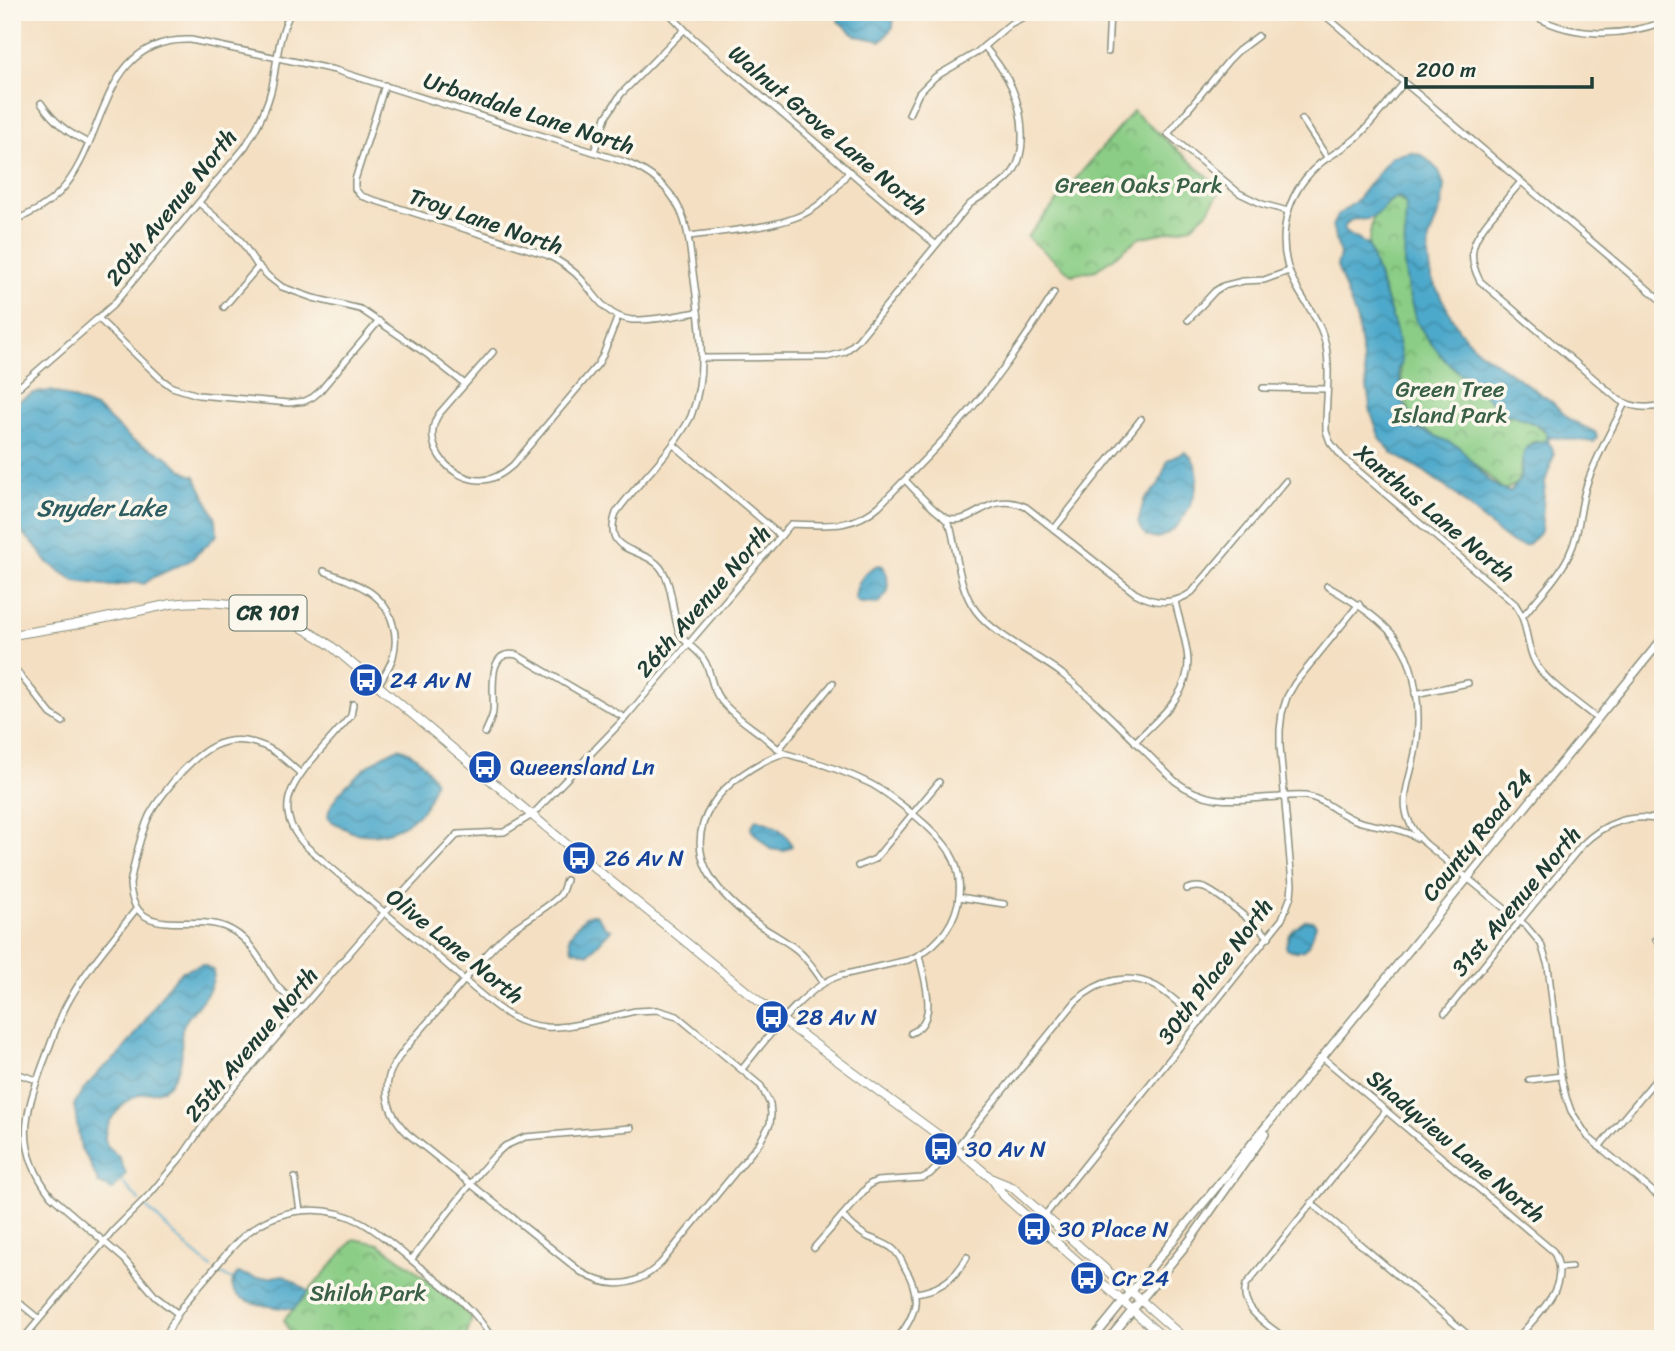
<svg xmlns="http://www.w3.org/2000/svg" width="1675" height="1351" font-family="Sriracha,sans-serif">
<defs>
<pattern id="park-crowns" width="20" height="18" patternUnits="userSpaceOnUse" patternTransform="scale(1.75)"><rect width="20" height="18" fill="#8bcd86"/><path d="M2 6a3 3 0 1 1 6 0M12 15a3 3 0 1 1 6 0" fill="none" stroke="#71a86e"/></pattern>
<pattern id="water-waves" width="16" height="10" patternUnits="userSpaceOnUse" patternTransform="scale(1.75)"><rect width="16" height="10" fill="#4da9cb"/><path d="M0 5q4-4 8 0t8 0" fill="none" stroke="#3f8ba6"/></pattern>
</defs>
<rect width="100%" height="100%" fill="#fbf7ec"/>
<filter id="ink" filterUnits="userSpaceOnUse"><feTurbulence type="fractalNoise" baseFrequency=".0143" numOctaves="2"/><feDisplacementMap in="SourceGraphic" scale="14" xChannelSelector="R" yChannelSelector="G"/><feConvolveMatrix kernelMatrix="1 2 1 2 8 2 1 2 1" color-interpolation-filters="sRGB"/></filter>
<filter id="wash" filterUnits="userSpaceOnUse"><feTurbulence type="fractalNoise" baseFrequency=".00686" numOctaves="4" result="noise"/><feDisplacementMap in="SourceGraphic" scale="28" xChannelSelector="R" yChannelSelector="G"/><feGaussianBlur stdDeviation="1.57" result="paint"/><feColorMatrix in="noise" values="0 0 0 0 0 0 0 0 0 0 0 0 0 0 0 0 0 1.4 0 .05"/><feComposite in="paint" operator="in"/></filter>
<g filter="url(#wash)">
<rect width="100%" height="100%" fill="#f4dfc2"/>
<!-- park -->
<g fill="url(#park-crowns)" stroke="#55855d" stroke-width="2">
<polygon points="1133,111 1222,189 1206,213 1190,227 1139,238 1096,270 1072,275 1027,237"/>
<path d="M1396,197l10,8 19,129 123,101 -3,6c-4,1 -8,0 -12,1 -12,5 -11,31 -16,42l-13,6 -34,-30 -32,-23 -24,-13 -11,-30 -4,-41 -8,-39 -23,-69 5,-28z"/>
<polygon points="354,1239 379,1244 410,1266 472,1318 467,1334 462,1339 295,1339 291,1335 284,1320"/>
</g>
<!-- water -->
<g fill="url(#water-waves)" stroke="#367380" stroke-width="2" fill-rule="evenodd">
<polygon points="840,12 894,12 893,27 881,41 857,36 838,21"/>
<path d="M1410,152l11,3 7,5 11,11 5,14 -2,19 -13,35 -1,18 3,21 27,51 18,20 75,52 19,19 25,12 2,5 -3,5 -44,-5 -2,5 4,5 2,8 -9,27 -4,49 -12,13 -4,2 -13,-3 -16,-12 -41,-37 -30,-22 -33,-19 -12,-15 -9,-25 -14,-92 -20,-55 3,-12 -8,-28 5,-10 19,-15 35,-44zM1400,197l6,8 -2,60 4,26 8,30 11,17 17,21 46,41 17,15h6l29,12 6,8 -3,6c-29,3 -19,15 -25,37 -2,6 -6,10 -10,14l-9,-3 -13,-9 -30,-34 -41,-18 -13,-23 -6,-36 4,-6 -6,-33 -28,-85 -22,-12 -2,-4c6,-17 17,-5 29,-12 11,-6 14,-19 27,-20z"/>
<polygon points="51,391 63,395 98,409 132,440 166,456 188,474 195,476 216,519 217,535 191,560 154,577 144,584 137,582 112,586 75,581 47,562 35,545 23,534 12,505 12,404 34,393"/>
<path d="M1185,452c30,18 -1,82 -28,86 -4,0 -8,-1 -11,-2l-8,-13 6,-23 14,-14 10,-26z"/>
<path d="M878,565l5,1 4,9 1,17 -10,12 -18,-1 -5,-3c0,-15 9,-29 23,-35z"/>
<path d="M399,748c19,7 25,16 36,33 -3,8 -6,18 -10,25 -15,22 -47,34 -73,26 -8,-3 -16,-9 -24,-13 -2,-24 50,-64 71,-71z"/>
<path d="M756,819c15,5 30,10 36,27l-8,5 -14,-2 -18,-18 -1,-3z"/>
<path d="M591,914h5l10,14 5,2 -23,24 -16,-5 -3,-11c5,-9 12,-20 22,-24z"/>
<path d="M1306,920l7,1 3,4c-6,18 -8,32 -30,24 0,-15 9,-21 20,-29z"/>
<path d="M203,964l11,7c0,22 -18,34 -29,51 -8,13 0,29 -5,42 -1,6 -7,14 -10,19 -10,12 -22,8 -34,13 -14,6 -36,31 -30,47 2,6 10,10 14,16 2,5 4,10 6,15l-13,16 -14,-6 -10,-23 -8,-12 -7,-44 9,-15 17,-19 19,-16 19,-24 32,-48 13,-12z"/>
<path d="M238,1273l18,5 16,-1 11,-2 21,13 4,4 -14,17c-18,-1 -81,-7 -56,-36z"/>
</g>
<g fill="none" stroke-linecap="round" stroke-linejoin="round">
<!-- stream -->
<g stroke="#4da9cb" stroke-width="2">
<polyline points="120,1180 140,1201"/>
<polyline points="144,1205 188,1248 212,1268"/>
<polyline points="216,1271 232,1280"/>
</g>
</g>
</g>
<g filter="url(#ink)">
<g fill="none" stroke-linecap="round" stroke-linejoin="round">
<!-- street casing -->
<g stroke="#8a8e7b" stroke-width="8">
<g id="street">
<polyline points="668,12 693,38 936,245"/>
<polyline points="1321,12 1663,302"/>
<path d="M1528,12c40,26 91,26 135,10"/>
<polyline points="1258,36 1238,51 1229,60 1168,134 1239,193 1262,204 1288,211"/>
<polyline points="1108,52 1110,12"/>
<path d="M1404,83c-16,18 -31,40 -49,56 -18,15 -34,19 -50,40 -23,29 -28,72 -10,105 9,18 22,32 28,51 10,29 2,66 3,96l4,11 13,16 172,146c13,17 10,39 20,58 9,19 45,42 62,57"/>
<path d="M385,85l-30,95v9l6,7 186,59c13,6 25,14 35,25 15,18 25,37 50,40 21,1 45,-5 66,-8"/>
<path d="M41,103c12,18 27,31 48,40"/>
<polyline points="909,114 919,93 935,77 976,53 1010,24 1034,12"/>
<polyline points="1302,119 1327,157"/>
<polyline points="594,152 606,117 621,94 684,30"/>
<path d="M1521,182c-10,11 -19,23 -29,34 -18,22 -27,37 -12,65l139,119c14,8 28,9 44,5"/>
<polyline points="199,203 233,232 241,241 257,265 269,277 282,287 313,298 360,309 428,355 465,384"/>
<path d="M12,221c17,-6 34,-15 47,-28 49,-50 39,-157 132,-153l144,30 290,92c23,9 44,24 55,48 9,19 10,41 13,62 6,47 16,99 -2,144 -4,9 -9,15 -14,23 -18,26 -43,48 -61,74 -15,42 28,34 44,54 13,16 12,46 19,65 5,12 19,17 25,28 8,12 6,27 16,39 11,15 29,26 44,38 6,5 13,12 21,16 6,3 14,4 20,6 21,6 45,15 64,24 16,8 30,20 44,31 29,24 53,46 45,89 -6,27 -25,47 -50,57l-66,15c-37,10 -76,65 -100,94"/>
<path d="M689,236c34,-5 94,-8 122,-26 16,-10 27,-24 38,-39"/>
<polyline points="224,307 259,266"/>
<polyline points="98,318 161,379 172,387 198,395 289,403 305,401 313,397 320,391 379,321"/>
<polyline points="1188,320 1215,291 1223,286 1243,281 1264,280 1289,271"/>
<path d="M493,352l-54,62c-19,28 8,64 40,66 13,1 24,-6 34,-15l85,-101 5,-9 15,-39"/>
<path d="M701,358l126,-1 18,-5 13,-12 111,-135c12,-11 29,-15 40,-28 20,-22 14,-64 3,-89 -7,-16 -17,-29 -28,-42"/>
<path d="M12,380l8,6 93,-81 132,-158c12,-19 22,-38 27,-60 5,-25 6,-52 19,-75"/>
<polyline points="1263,388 1326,389"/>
<polyline points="674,445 781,536"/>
<path d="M905,480c10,10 29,32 41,38 18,8 35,-12 52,-15 10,-2 19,0 28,4l109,86c19,11 39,12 57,-1l94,-111"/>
<path d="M940,514l7,7 4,8c7,27 7,58 25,82 18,24 61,44 86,63 40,32 76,71 113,107 35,26 64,18 104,16 9,-1 19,-2 27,-1 19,3 32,18 49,24 21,8 41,5 62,18"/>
<polyline points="1054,529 1141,419"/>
<path d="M324,571c28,11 61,20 69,54 3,10 3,21 0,32 -3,10 -10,19 -15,29"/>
<path d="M1327,586c24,14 60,36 74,60 16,26 19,64 16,94 -4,42 -29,69 9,104l100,82 15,18 7,22 13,110 5,21 5,14 17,26 75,63"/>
<path d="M1523,616c15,-19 35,-38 46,-61 11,-22 10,-45 17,-68 8,-27 26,-58 39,-84"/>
<polyline points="12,665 51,714 63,722"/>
<polyline points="1415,694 1468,683"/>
<path d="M353,704l-2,12c-11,12 -22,25 -33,37 -28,31 -46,59 -11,94 44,38 88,74 132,111 23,19 46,43 71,58 11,6 24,10 36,11 24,2 65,-11 90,-16l21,-1 20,6 84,70 9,18 1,10 -1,10 -10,18 -99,121c-24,24 -51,27 -80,9l-173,-138c-16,-16 -25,-36 -19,-58 6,-21 46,-61 62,-80 18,-21 36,-45 57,-63 14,-12 42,-26 52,-38 3,-4 4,-10 6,-15"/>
<path d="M485,733c3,-7 7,-14 8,-21 2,-19 -8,-64 24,-57l108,63"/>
<path d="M1135,742c22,-23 54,-46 53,-81 -1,-20 -9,-41 -13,-60"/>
<polyline points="779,749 833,683"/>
<path d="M785,753c-25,7 -60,30 -73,52 -30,47 2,85 39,114 14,11 31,19 45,30 11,9 19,21 27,33"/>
<path d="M300,773c-12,-10 -24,-23 -39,-28 -37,-14 -61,6 -84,32 -10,12 -21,25 -28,39 -9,21 -15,46 -19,68 3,58 61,29 95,43 28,11 36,38 53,60 7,8 15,15 23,22"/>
<polyline points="858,866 875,859 939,782"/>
<path d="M1187,889c5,-2 11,-3 17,-1 15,5 51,37 65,49"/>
<polyline points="959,897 1004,904"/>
<path d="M137,908c-24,31 -51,61 -70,96 -10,19 -16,40 -24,60 -19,52 -28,85 8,132l73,63 32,38 21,16"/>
<polyline points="1656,940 1663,937"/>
<path d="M1445,1013l137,-168c22,-22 50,-33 81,-24"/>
<path d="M911,1033c29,-13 13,-54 8,-78"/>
<path d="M1322,1057l231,194c20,35 -15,62 -36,88"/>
<polyline points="12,1072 37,1080"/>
<polyline points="1529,1080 1561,1076"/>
<polyline points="1599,1147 1663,1071"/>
<polyline points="295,1178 300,1211"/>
<polyline points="1311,1203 1473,1339"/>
<polyline points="1045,1215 1282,919 1291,896 1292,884 1280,746 1280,730 1282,713 1287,697 1295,683 1359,604"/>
<path d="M842,1216c8,7 16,16 26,21 9,4 18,6 25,12 6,5 9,12 12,19 17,28 12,46 -8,71"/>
<path d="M814,1248l56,-64 7,-3 45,-3 8,-4 26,-26 120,-147c22,-20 52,-30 81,-14 15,9 29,23 43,35"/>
<polyline points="411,1260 480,1172 496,1154 505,1146 525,1137 631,1128"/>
<polyline points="1560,1268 1571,1267"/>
<path d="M916,1293c24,-3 40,-15 51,-36"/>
<polyline points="12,1297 39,1319"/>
<path d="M23,1339l91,-109 36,-36 33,-39 29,-42 34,-40 138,-160 74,-79 46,-2 28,-17 93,-97 166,-194c34,1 61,6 88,-18 29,-30 59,-59 86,-90 34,-38 62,-80 89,-123"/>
<path d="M165,1339c11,-29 32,-50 52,-74 9,-11 18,-22 29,-31 33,-27 78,-31 115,-12 22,12 41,31 60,46 27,21 54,40 71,71"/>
<path d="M1286,1339c-16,-13 -48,-30 -40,-54l140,-174"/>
</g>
</g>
<!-- secondary casing -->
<g stroke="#8a8e7b" stroke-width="10">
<g id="secondary">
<polyline points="1093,1339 1663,638"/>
<polyline points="1109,1339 1190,1240 1265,1134"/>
</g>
</g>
<!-- primary casing -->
<g stroke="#8a8e7b" stroke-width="10">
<g id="primary">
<path d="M12,635l61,-10 98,-21c61,-8 109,7 159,41l266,224 186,151 174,128 36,31 12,17 161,143"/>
<polyline points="992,1179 1012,1187 1185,1339"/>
</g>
</g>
<!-- street -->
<use href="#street" stroke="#fff" stroke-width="5"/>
<!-- secondary -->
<use href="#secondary" stroke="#fff" stroke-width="7"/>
<!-- primary -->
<use href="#primary" stroke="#fff" stroke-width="8"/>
</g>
</g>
<!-- icons -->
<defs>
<g id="bus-disc" transform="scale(1.75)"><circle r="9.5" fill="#1a4fb4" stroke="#fbf7ec"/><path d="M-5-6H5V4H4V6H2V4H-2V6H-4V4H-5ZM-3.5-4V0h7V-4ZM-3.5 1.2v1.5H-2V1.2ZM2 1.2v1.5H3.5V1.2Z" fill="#fff"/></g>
</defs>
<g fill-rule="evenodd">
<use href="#bus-disc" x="366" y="680"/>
<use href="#bus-disc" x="485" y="767"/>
<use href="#bus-disc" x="579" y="858"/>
<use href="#bus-disc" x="772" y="1017"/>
<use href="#bus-disc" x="941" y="1149"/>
<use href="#bus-disc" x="1034" y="1229"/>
<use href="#bus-disc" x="1087" y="1278"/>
</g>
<g text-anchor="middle" stroke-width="7" stroke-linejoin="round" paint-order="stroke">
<!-- shield labels -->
<rect fill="#fbf7ec" stroke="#61756b" stroke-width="2" x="229.5" y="595.5" width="77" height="35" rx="5"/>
<g font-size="21" font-weight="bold" fill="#1f3d34">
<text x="268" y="620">CR 101</text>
</g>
<!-- street labels -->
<g font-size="23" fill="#1f3d34" stroke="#fbf7ec">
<text transform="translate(529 113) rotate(18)" y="8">Urbandale Lane North</text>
<text transform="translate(828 130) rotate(40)" y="8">Walnut Grove Lane North</text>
<text transform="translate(171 207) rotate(-51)" y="8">20th Avenue North</text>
<text transform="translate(486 221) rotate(19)" y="8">Troy Lane North</text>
<text transform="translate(1435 513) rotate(40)" y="8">Xanthus Lane North</text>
<text transform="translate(703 601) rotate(-49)" y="8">26th Avenue North</text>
<text transform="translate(1477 835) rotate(-51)" y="8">County Road 24</text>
<text transform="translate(1516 901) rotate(-50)" y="8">31st Avenue North</text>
<text transform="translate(455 946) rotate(39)" y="8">Olive Lane North</text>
<text transform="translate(1215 971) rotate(-53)" y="8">30th Place North</text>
<text transform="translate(251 1044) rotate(-50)" y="8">25th Avenue North</text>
<text transform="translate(1456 1146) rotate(40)" y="8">Shadyview Lane North</text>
</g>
<!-- park labels -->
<g font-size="23" fill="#3a6148" stroke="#fbf7ec">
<text x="1139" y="193">Green Oaks Park</text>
<text x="1450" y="397">Green Tree<tspan x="1450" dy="26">Island Park</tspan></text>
<text x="368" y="1301">Shiloh Park</text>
</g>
<!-- transit labels -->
<g font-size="23" fill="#164399" stroke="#fbf7ec" text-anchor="start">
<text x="390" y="688">24 Av N</text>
<text x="510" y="775">Queensland Ln</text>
<text x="604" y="866">26 Av N</text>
<text x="796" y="1025">28 Av N</text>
<text x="965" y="1157">30 Av N</text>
<text x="1058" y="1237">30 Place N</text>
<text x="1112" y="1286">Cr 24</text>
</g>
<!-- water labels -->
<g font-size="24" font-style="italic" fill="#2d5d61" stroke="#fbf7ec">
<text x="101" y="516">Snyder Lake</text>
</g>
</g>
<!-- margin -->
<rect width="1675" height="1351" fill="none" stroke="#fbf7ec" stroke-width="42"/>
<!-- scale -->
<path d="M1406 77v10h186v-10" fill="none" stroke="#1f3d34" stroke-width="3.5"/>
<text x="1416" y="77" font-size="21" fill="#1f3d34" stroke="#fbf7ec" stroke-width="5" paint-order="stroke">200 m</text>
</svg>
